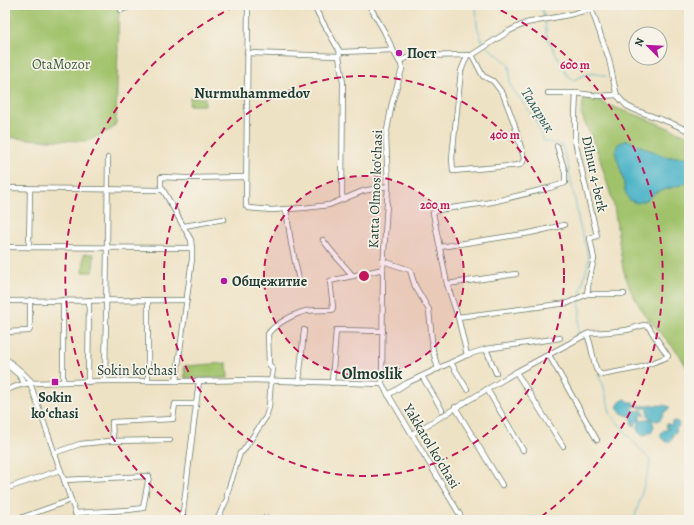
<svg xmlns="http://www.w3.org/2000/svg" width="694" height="525" font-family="Alegreya,serif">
<rect width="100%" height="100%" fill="#f7f3e8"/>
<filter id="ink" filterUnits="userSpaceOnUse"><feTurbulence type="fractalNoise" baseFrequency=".025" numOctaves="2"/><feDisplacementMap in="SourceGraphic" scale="8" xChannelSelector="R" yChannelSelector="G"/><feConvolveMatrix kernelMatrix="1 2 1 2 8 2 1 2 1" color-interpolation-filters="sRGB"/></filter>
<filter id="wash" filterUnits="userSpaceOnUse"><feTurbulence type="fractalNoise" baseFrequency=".012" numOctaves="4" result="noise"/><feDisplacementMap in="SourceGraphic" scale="16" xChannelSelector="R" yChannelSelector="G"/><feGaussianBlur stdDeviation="0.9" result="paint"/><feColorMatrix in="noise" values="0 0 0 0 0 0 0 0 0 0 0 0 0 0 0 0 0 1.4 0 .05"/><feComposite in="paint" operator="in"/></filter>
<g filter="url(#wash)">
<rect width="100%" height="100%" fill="#eee2c4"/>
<!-- green -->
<g fill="#a0c26b" stroke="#608050">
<polygon points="5,5 119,5 116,123 112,129 88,141 40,140 5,137"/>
<polygon points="592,96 605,104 639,116 689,136 689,159 686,157 667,157 627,140 619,166 623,178 625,191 647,200 656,192 681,185 689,180 689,371 679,354 644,314 631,291 623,269 614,206 598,153 581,114 584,97"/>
<polygon points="190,97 205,98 205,105 189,105"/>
<polygon points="84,254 94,254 93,272 83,272"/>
<polygon points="227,363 228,378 185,378 184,366"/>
</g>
<!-- water -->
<g fill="#4bb4c8" stroke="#35787e">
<polygon points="627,140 666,157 686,157 689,159 689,180 681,185 656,192 647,200 637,203 629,200 625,191 623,178 615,152 618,144"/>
<path d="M626,399l3,3h4l1,2 3,1v1l-5,1 2,3 2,1 6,-1 3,4v1l-3,-1 -2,1v3l-4,4 -1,4c-6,-1 -2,-6 -4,-10 -3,0 -6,-1 -9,-3 -8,-4 -4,-12 4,-14z"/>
<path d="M653,405c6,1 10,-1 17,2 -2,4 -4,3 -7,7 0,0 -2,5 -3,6 -4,3 -9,-2 -12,-4v-6l-1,-2h-6l-4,-2h10z"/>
<path d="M640,419c4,2 8,-2 12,1l2,6 -2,6 -8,3 -6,-3 -1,-4 2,-4 -1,-3z"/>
<path d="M675,421c5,1 5,5 1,8l1,3 -4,1c0,9 -7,13 -12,4 -1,-6 3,-7 8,-8l-3,-2 1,-3h2l2,2 1,-4z"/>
</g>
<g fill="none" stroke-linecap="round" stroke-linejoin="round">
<!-- stream -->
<g stroke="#4bb4c8" stroke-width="1">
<polyline points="476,5 477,26 483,43 485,45"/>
<polyline points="541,5 544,17"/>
<path d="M545,23l2,14 20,38 7,5c12,-7 19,-8 32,-4"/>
<path d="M487,47c5,3 20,15 22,19 2,6 0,13 1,19l26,36 8,20 12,3"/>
<polyline points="559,145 562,145 569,168 569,173 575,200 579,223 586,246 589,259 580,294"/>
<path d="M580,335c-4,-7 0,-15 0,-24 0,-4 -1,-6 0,-10"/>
<polyline points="584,338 588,344"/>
<polyline points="597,374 603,384 611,415 632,440 650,460 649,468 634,520"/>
</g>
</g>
</g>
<g filter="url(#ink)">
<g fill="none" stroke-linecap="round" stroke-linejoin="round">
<!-- minor casing -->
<g stroke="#677766" stroke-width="6">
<g id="minor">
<polyline points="248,5 246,206 248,208 271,210 304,208 329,205 363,191 388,186"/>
<polyline points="313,5 340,52 339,56"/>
<polyline points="369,5 384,31 393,50 399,61 401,64 402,69 392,103 386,136 388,186 383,269 382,384"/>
<polyline points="590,5 609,59 615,88 617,95 622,101 627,106 635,110 671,123 689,131"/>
<polyline points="121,10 135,5"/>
<polyline points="340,52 393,50"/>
<polyline points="247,53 339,56 343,83 342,195 344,199"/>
<polyline points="467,56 461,71 452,158 453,171 520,165 523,162 524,158 514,123 503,94 493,81 483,76 472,55"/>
<polyline points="399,61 412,56 472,55 509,31 526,23 568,15 591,9"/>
<polyline points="548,93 576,93"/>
<polyline points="5,188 162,190"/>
<polyline points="286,209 291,243 299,280"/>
<polyline points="184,226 224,219"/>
<polyline points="323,240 333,253 353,276"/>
<polyline points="5,247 192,248"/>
<polyline points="29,247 30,189"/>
<polyline points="440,247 530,233 564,225"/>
<polyline points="383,261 410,270 415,286 429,310 433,351 438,369"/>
<polyline points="447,284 516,274"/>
<polyline points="587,294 589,280 594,259 590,238 597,236 575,141 575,114 576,93 599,96 617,95"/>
<polyline points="63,300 63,382"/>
<polyline points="5,301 187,300"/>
<polyline points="458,317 568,303 587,294 624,294"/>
<polyline points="5,332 29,331 30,329 30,300"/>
<polyline points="486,349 496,373"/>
<polyline points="467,355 458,317 447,284 433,213 438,210 492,202 549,188 565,183 565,172 557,146"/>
<polyline points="549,355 597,440"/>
<polyline points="5,358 22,372 33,383"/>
<polyline points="5,363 19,375 25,384"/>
<polyline points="451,363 467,389"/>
<polyline points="516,372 563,446"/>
<polyline points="422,376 442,410"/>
<polyline points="105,381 107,247 108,158"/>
<polyline points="148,381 148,300"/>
<polyline points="176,381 192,259 192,248 191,240 161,186 161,177 186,178 246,177"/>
<polyline points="88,382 89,300"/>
<polyline points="299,382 304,330"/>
<polyline points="30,383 78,520"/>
<polyline points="332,383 336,330 383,331"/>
<polyline points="382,384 463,520"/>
<polyline points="487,389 523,450"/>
<path d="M5,391c8,-4 15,-7 25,-8l75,-2h94l52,-1 131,4"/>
<polyline points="388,395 407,383 467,355 486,349 560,338"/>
<polyline points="455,407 502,485"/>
<polyline points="412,434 516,372 587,334 591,333 609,332 627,330 644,325 648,326 668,356 665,358 638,368 601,375 596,369 590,343 587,334"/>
<polyline points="113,441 112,422 173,419 175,404 196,404"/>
<polyline points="54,453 80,444 109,441 170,440"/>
<polyline points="64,480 149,476 143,508 128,510 75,513"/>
<polyline points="5,489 60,470"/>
<polyline points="15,520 71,500"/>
<polyline points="182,520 199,381"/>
<path d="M217,520l10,-21v-5l13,-41 3,-2 23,-34 3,-10 2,-27 2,-10 -4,-6 -1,-30c5,-9 28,-21 38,-23 8,-1 17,-1 26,-1l1,-3 -3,-26 53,-12"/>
<polyline points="265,520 266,517"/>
</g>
</g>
<!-- minor -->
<use href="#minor" stroke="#fff" stroke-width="4.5"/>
</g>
</g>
<!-- distance rings -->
<circle cx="364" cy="276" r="100" fill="#c2185b" fill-opacity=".12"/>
<g fill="none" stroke="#c2185b" stroke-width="2" stroke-dasharray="7 5">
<circle cx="364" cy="276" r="100"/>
<circle cx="364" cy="276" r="200"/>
<path d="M190 519A299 299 0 0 1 238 5M490 5A299 299 0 0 1 538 519"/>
</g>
<!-- markers -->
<g fill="#b5179e" stroke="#f7f3e8" stroke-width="1.5">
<circle cx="399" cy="53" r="4"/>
<circle cx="224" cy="281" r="4"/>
<rect x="51" y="378" width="8" height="8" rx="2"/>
</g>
<g text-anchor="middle" stroke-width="3.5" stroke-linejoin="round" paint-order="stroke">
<!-- poi labels -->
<g font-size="14" font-weight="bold" fill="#1f3d34" stroke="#f7f3e8" text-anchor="start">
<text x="407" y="58">Пост</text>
<text x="232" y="286">Общежитие</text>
<text x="55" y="402" text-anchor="middle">Sokin<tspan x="55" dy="16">koʻchasi</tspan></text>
</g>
<!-- park labels -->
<g font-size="14" fill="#3f5e42" stroke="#f7f3e8">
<text x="61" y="69">OtaMozor</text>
</g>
<!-- street labels -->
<g font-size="14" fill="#1f3d34" stroke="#f7f3e8">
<text transform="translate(595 174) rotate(78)" y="5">Dilnur 4-berk</text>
<text transform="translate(375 189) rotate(-88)" y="5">Katta Olmos ko'chasi</text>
<text x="137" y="375">Sokin ko'chasi</text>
<text transform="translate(432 446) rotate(59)" y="5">Yakkatol ko'chasi</text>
</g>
<!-- neighbourhood labels -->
<g font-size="15" font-weight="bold" fill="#1f3d34" stroke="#f7f3e8">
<text x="252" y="98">Nurmuhammedov</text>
</g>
<!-- water labels -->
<g font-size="15" font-style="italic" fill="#2a5b59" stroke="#f7f3e8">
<text transform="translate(538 110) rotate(58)" y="5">Таларык</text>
</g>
<!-- quarter labels -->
<g font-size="16" font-weight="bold" fill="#1f3d34" stroke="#f7f3e8">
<text x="372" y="379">Olmoslik</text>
</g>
</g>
<circle cx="364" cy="276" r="6" fill="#c2185b" stroke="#f7f3e8" stroke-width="2"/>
<g font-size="12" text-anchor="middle" font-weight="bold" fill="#c2185b" stroke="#f7f3e8" stroke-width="3.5" stroke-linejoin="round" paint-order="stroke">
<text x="575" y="69">600 m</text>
<text x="505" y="139">400 m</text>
<text x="435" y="209">200 m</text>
</g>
<!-- margin -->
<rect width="694" height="525" fill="none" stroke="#f7f3e8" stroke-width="20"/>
<!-- north arrow -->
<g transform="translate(648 46) rotate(294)"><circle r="19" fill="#f7f3e8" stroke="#a1aaa0"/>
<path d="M0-3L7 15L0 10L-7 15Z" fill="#b5179e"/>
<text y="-6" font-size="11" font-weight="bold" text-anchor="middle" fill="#1f3d34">N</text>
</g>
</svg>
